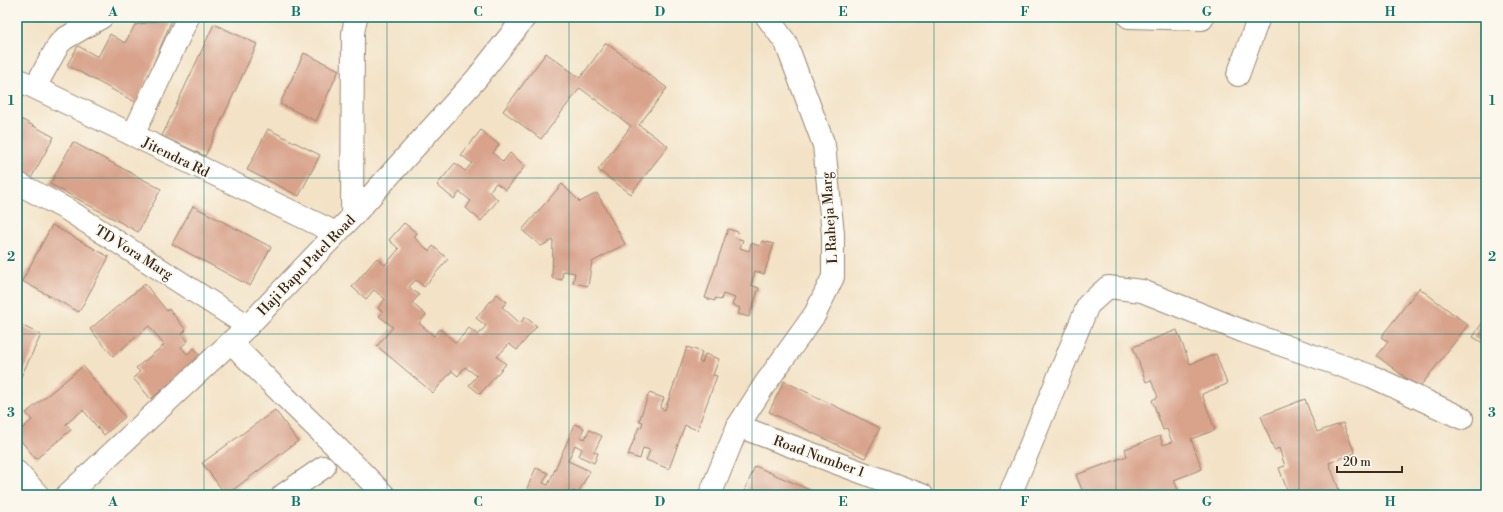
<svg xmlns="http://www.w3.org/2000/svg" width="1503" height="512" font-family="'Libre Bodoni',serif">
<rect width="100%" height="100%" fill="#fbf7ec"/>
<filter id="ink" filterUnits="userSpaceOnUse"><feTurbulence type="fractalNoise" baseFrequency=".025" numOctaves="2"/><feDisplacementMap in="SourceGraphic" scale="8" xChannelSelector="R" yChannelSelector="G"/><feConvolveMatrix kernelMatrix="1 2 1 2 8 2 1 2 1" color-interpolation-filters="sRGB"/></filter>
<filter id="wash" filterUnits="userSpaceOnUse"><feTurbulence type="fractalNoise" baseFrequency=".012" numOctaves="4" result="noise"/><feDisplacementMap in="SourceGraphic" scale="16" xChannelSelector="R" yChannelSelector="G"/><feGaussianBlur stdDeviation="0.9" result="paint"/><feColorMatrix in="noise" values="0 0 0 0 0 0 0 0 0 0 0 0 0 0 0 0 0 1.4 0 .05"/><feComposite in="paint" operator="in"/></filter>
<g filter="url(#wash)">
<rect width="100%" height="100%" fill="#f3e2c6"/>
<g id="blocks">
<!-- building -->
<g fill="#d8a28b">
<polygon points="166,17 173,17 137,103 67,65 78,46 98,57 110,34 125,43 135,25 167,19"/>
<polygon points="214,24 257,44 205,156 162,136"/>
<polygon points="606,43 667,88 639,125 668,146 631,194 598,170 631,126 580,88 541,139 503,111 546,53 580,78"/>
<polygon points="304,53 339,70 316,121 280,104"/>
<polygon points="17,117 54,137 30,180 17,173"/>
<polygon points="268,129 320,155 299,196 247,170"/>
<polygon points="481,130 499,145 493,153 503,162 510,153 525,166 506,190 496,183 489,192 498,200 481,221 466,208 471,201 460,192 454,199 437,185 455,163 465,171 472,163 461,155"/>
<polygon points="73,142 161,189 138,232 50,184"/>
<polygon points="562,184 580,202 597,193 625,244 592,262 588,286 573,283 575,273 563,271 562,280 552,278 553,240 541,246 522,230"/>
<polygon points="193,206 271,247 250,286 172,244"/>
<polygon points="404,223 417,233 414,237 429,251 433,246 448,259 424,287 416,280 409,287 419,295 412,303 426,315 419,323 434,336 440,329 456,343 469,328 478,335 486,326 476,318 497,294 507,302 502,307 520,323 525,317 537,326 517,350 509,344 497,357 506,364 480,394 469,385 477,376 465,367 458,376 452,371 433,393 377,346 393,327 379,316 383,312 378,308 385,299 374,290 366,299 352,287 377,258 385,265 399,249 389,240"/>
<polygon points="52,225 109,257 79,312 22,281"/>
<polygon points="728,229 738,232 736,238 743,240 740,248 749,251 751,243 760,246 762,241 774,244 764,274 755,271 751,285 759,288 749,317 738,314 740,308 732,305 735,298 723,294 721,300 715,298 715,301 705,298"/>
<polygon points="145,284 167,311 169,309 186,330 182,334 188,341 181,347 187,354 194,348 201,357 151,399 133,378 140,372 136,368 164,345 149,326 113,356 90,329"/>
<polygon points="1419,288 1468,325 1419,388 1377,356 1388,342 1381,337"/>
<polygon points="1486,317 1486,345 1473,337"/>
<polygon points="17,323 41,335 17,385"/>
<polygon points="1177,330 1190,364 1216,354 1227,384 1202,394 1215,430 1191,439 1202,469 1174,480 1180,495 1140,495 1139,493 1135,495 1084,495 1076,475 1127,456 1125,449 1160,436 1163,445 1172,442 1167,429 1163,430 1152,400 1158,397 1151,380 1146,382 1133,347"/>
<polygon points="687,347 702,352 699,362 702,363 705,354 719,359 713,375 717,376 697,430 685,425 669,469 646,460 650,450 643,448 640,459 628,455 639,427 641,428 643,422 639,421 649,393 664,398 660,408 665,410"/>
<polygon points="83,366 125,417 104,435 83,410 66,424 71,430 36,459 17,436 17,433 32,420 26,413"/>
<polygon points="784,381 880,428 865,458 769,412"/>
<polygon points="1305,399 1317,432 1343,423 1355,453 1329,463 1341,495 1289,495 1279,468 1285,466 1279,448 1274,450 1261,416"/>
<polygon points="275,410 298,441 226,495 202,463"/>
<polygon points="575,424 584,428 580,437 585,439 589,430 602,436 594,452 598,453 594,463 579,456 582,449 575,445 568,461 590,471 578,493 573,491 571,495 546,495 538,491 536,495 524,495 536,468 548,473 543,483 548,485"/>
<polygon points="755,466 812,491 810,495 743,495"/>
</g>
</g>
</g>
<g filter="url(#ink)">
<use href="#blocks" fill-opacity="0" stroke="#978672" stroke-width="1"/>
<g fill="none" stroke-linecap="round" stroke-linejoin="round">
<!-- minor casing -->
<g stroke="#978672" stroke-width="24">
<g id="minor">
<polyline points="1129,17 1202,19"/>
<polyline points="1238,75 1259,17"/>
<polyline points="17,79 336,233"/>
<polyline points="35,87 59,44 64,39 102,17"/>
<polyline points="133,135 188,17"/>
<polyline points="17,183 68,210 248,326"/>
<polyline points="352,217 353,33 356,17"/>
<path d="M231,342c50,53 103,101 153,153"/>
<polyline points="738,426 922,495"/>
<polyline points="17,472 38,495"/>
<polyline points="67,495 248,326 352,217 477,78 525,17"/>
<polyline points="283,495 324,467"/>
<polyline points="710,495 738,426 765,384 815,314 833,277 833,234 824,145 786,43 767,17"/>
<polyline points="1010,495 1088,305 1108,287 1142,291 1245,332 1371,376 1462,418"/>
</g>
</g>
<!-- minor -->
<use href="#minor" stroke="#fff" stroke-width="22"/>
</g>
</g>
<!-- grid -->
<path fill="none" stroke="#0f766e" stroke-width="1" stroke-opacity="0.55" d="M204,17v478M387,17v478M569,17v478M752,17v478M934,17v478M1116,17v478M1299,17v478M17,178h1469M17,334h1469"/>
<g text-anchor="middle" stroke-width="3.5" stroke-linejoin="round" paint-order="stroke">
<!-- street labels -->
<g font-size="14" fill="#3b2a1e" stroke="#fbf7ec">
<text transform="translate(176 157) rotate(26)" y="5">Jitendra Rd</text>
<text transform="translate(829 218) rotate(-94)" y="5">L Raheja Marg</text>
<text transform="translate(134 252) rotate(32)" y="5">TD Vora Marg</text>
<text transform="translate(306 265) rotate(-46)" y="5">Haji Bapu Patel Road</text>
<text transform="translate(819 456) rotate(20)" y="5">Road Number 1</text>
</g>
</g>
<!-- margin -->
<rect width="1503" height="512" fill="none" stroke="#fbf7ec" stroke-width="44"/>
<!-- scale -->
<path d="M1337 466v6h65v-6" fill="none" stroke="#3b2a1e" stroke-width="2"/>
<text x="1343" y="466" font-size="12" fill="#3b2a1e" stroke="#fbf7ec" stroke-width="3" paint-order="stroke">20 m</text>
<rect x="22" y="22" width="1459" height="468" fill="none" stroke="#0f766e" stroke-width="1.5"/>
<g font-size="13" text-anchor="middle" font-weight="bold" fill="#0f766e">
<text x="113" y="16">A</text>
<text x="296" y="16">B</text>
<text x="478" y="16">C</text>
<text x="660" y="16">D</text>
<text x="843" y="16">E</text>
<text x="1025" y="16">F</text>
<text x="1207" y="16">G</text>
<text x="1390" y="16">H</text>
<text x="11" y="105">1</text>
<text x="1492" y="105">1</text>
<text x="11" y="261">2</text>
<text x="1492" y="261">2</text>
<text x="11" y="417">3</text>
<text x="1492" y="417">3</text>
<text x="113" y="506">A</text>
<text x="296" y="506">B</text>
<text x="478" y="506">C</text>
<text x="660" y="506">D</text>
<text x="843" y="506">E</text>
<text x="1025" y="506">F</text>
<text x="1207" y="506">G</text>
<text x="1390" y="506">H</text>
</g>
</svg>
